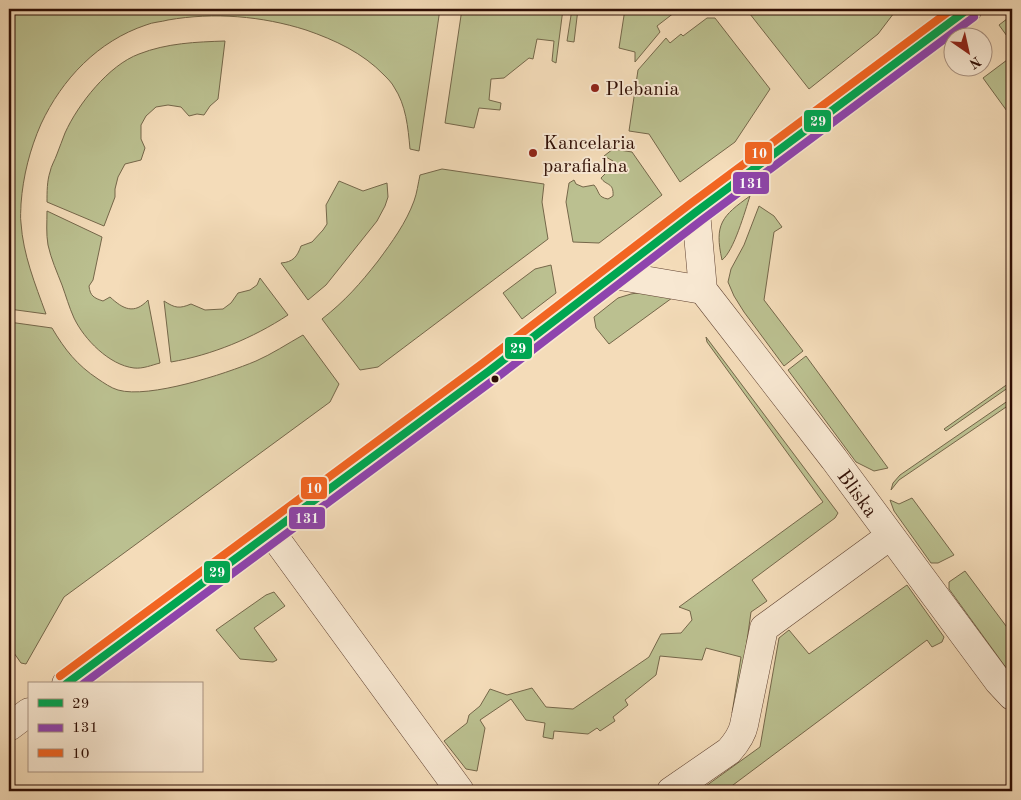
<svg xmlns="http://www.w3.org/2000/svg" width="1021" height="800" font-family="'Old Standard TT',serif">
<rect width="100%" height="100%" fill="#f4dcb9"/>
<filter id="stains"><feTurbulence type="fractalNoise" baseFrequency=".004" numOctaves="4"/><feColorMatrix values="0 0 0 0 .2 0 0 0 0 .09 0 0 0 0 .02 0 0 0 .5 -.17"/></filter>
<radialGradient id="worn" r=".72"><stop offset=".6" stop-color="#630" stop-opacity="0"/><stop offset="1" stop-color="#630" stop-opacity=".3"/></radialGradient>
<!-- green -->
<g fill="#bbc090" stroke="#75674a">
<path d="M9,9h431l-21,142 -9,-2c-2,-22 -4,-44 -16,-62 -2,-4 -6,-8 -10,-12 -21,-22 -49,-35 -78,-45 -44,-14 -92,-18 -138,-10 -7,2 -15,2 -22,5 -48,16 -84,54 -105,99 -11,25 -18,52 -20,80 0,6 -1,13 0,19 2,31 14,61 25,91l-37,-5z"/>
<polygon points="462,9 563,9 556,63 552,61 554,41 537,39 533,59 529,58 504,78 491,79 489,100 501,103 500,110 479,108 474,128 445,123"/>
<polygon points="572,9 578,9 574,42 567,41"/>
<polygon points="625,9 679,9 657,26 660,32 635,62 635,52 619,48"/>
<polygon points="746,9 897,9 878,34 809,89"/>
<polygon points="1012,15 1012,43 999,25"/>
<polygon points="707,18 715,18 770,89 735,142 680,182 649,134 629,131 638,70 666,38 670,43 681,34 683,36"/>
<path d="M225,41l-7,58 -8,7 -6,9 -7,-1 -8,2 -8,-9 -13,-2 -12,2 -10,9 -5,9v14l4,9 -4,12 -16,4 -7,13 -3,12v8l-11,29 -57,-24c0,-10 0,-21 3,-30 1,-6 5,-12 7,-18 3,-7 5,-14 8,-21 13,-29 44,-68 74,-79 28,-11 57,-12 86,-13z"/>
<polygon points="1007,60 1012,66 1012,118 983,78"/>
<path d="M613,149l19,3 30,43 -63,48 -26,-1 -7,-40 3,-19 5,-3 2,4 7,3 11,-2c6,7 3,12 14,14l5,-3c1,-14 -7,-10 -12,-18l12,-12v-5l-9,-5z"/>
<path d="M442,169l102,15 -2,18 6,37 -170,128 -18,3 -38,-51c23,-18 38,-35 56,-58 14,-19 28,-38 36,-60 3,-8 4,-17 6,-26z"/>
<path d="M339,181l24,10 24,-8 1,14 -3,9 -8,15 -51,64 -18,15 -27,-37c12,-1 16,-6 20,-17l11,-4 11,-12 4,-6 -1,-19z"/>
<path d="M750,196c-5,15 -16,55 -28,64 -8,-36 0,-44 28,-64z"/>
<polygon points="759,206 774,216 782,227 774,232 764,300 803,351 784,366 744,312 734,296 728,282 731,269 744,245"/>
<path d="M47,211l55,26 -9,43 -4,6c1,10 5,12 14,15l7,-4c13,12 24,18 38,3l12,63c-8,2 -17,6 -26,5 -25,-3 -50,-29 -60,-50 -5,-11 -8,-22 -12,-33 -5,-13 -11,-26 -14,-40 -2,-11 -1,-23 -1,-34z"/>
<polygon points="551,265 556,293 522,319 503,293 535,269"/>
<path d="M260,278l28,37c-35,23 -76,40 -117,47l-7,-61c11,7 15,8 27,3l14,6 18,-1 8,-6 7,-10 12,-3 7,-5z"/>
<polygon points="643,292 672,298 609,344 596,328 594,317 618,298 631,294"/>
<path d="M9,322l43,6c13,22 25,37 46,51 6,4 13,9 20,11 31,9 107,-16 138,-29 16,-7 31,-17 47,-26l36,49 -9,18 -266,195 -38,67 -5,-1 -12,-17z"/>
<polygon points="706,337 838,513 835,518 752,580 767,601 751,612 737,713 732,713 741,657 706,648 702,660 660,656 656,675 625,700 628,705 613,717 615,721 600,731 597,728 588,734 554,731 553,739 543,737 545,723 526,720 511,699 480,720 485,728 477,771 466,769 444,741 467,723 469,715 480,706 490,689 507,695 532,688 546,707 573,709 649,657 661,634 681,633 692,620 690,611 679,607 823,502 707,342"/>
<polygon points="806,356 888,468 874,471 856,462 788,370"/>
<polygon points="1012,381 1012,385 946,431 944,429"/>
<polygon points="1012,398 1012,403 899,480 891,490 893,483 900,475"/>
<polygon points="912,498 954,555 938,563 931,563 894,511 890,500 899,504"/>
<polygon points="965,571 1012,634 1012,676 949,589 949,582"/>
<polygon points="907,585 944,637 942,642 932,647 927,640 725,791 699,791 760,747 779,638 789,630 809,654"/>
<polygon points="274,592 285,606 254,628 277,660 273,662 240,659 216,630 266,595"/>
</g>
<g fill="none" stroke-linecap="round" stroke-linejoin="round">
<!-- street casing -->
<g stroke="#604231" stroke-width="29">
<g id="street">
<polyline points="696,212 703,290 834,459 998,681 1012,696"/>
<polyline points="614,275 703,290"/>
<polyline points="271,532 460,791"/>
<polyline points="66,684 489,371 696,212 968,9"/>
<polyline points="9,727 29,712"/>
<path d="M671,791l58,-40c7,-8 13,-16 15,-26l20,-97 126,-92"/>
</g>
</g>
<!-- street -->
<use href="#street" stroke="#f8e8d2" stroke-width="28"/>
<!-- bus-1 casing -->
<g stroke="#f8e8d2" stroke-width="11">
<polyline id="bus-1" points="66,684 489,371 696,212 968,9"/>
</g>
<!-- bus-2 casing -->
<g stroke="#f8e8d2" stroke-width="11">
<polyline id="bus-2" points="83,684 495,379 702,220 974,17"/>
</g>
<!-- bus-3 casing -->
<g stroke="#f8e8d2" stroke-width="11">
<polyline id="bus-3" points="60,676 483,363 690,204 952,9"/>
</g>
<!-- bus-1 -->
<use href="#bus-1" stroke="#00a651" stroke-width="8"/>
<!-- bus-2 -->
<use href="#bus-2" stroke="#8e44ad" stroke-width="8"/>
<!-- bus-3 -->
<use href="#bus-3" stroke="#f26522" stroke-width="8"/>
</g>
<!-- markers -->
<g fill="#8f2418" stroke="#f8e8d2" stroke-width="2">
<circle cx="595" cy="88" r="5"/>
<circle cx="533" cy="153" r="5"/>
</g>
<circle fill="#2f0e04" stroke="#f8e8d2" stroke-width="2" cx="495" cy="379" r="4.5"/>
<g text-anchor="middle" stroke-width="4" stroke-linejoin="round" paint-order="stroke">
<!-- poi labels -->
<g font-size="20" fill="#2f0e04" stroke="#f8e8d2" text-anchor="start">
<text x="605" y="95">Plebania</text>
<text x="543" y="149">Kancelaria<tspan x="543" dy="23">parafialna</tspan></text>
</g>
<!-- street labels -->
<g font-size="20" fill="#2f0e04" stroke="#f8e8d2">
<text transform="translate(858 493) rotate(54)" y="7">Bliska</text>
</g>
</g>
<g stroke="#f8e8d2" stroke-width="2">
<rect x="803" y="109" width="29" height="24" rx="5" fill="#00a651"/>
<rect x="744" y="141" width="29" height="24" rx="5" fill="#f26522"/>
<rect x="732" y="171" width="38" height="24" rx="5" fill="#8e44ad"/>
<rect x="504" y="336" width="29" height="24" rx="5" fill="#00a651"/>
<rect x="300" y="476" width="28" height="24" rx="5" fill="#f26522"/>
<rect x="288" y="506" width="38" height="24" rx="5" fill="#8e44ad"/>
<rect x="203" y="560" width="28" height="24" rx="5" fill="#00a651"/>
</g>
<g font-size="14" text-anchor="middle" font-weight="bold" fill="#fff">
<text x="818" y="126">29</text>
<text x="759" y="158">10</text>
<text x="751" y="188">131</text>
<text x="518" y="353">29</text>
<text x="314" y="493">10</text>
<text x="307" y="523">131</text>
<text x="217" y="577">29</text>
</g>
<!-- margin -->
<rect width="1021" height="800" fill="none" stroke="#f4dcb9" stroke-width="30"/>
<rect x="10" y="10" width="1001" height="780" fill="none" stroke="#2f0e04" stroke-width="2.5"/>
<rect x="15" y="15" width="991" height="770" fill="none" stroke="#2f0e04"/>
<!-- legend -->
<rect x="28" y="682" width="175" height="90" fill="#f8e8d2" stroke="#a89180"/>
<rect x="38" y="699" width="25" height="8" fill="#00a651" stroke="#a89180"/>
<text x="72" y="708" font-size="15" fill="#2f0e04">29</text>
<rect x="38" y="724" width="25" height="8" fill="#8e44ad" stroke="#a89180"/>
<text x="72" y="732" font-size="15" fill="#2f0e04">131</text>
<rect x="38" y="749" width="25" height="8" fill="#f26522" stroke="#a89180"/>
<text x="72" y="758" font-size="15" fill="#2f0e04">10</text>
<!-- north arrow -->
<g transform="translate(968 52) rotate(146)"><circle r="24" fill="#f8e8d2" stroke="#a89180"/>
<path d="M0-4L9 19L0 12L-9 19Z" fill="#8f2418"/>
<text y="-8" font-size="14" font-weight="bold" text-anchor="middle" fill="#2f0e04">N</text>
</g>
<rect width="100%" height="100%" filter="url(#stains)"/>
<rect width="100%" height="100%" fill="url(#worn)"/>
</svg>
